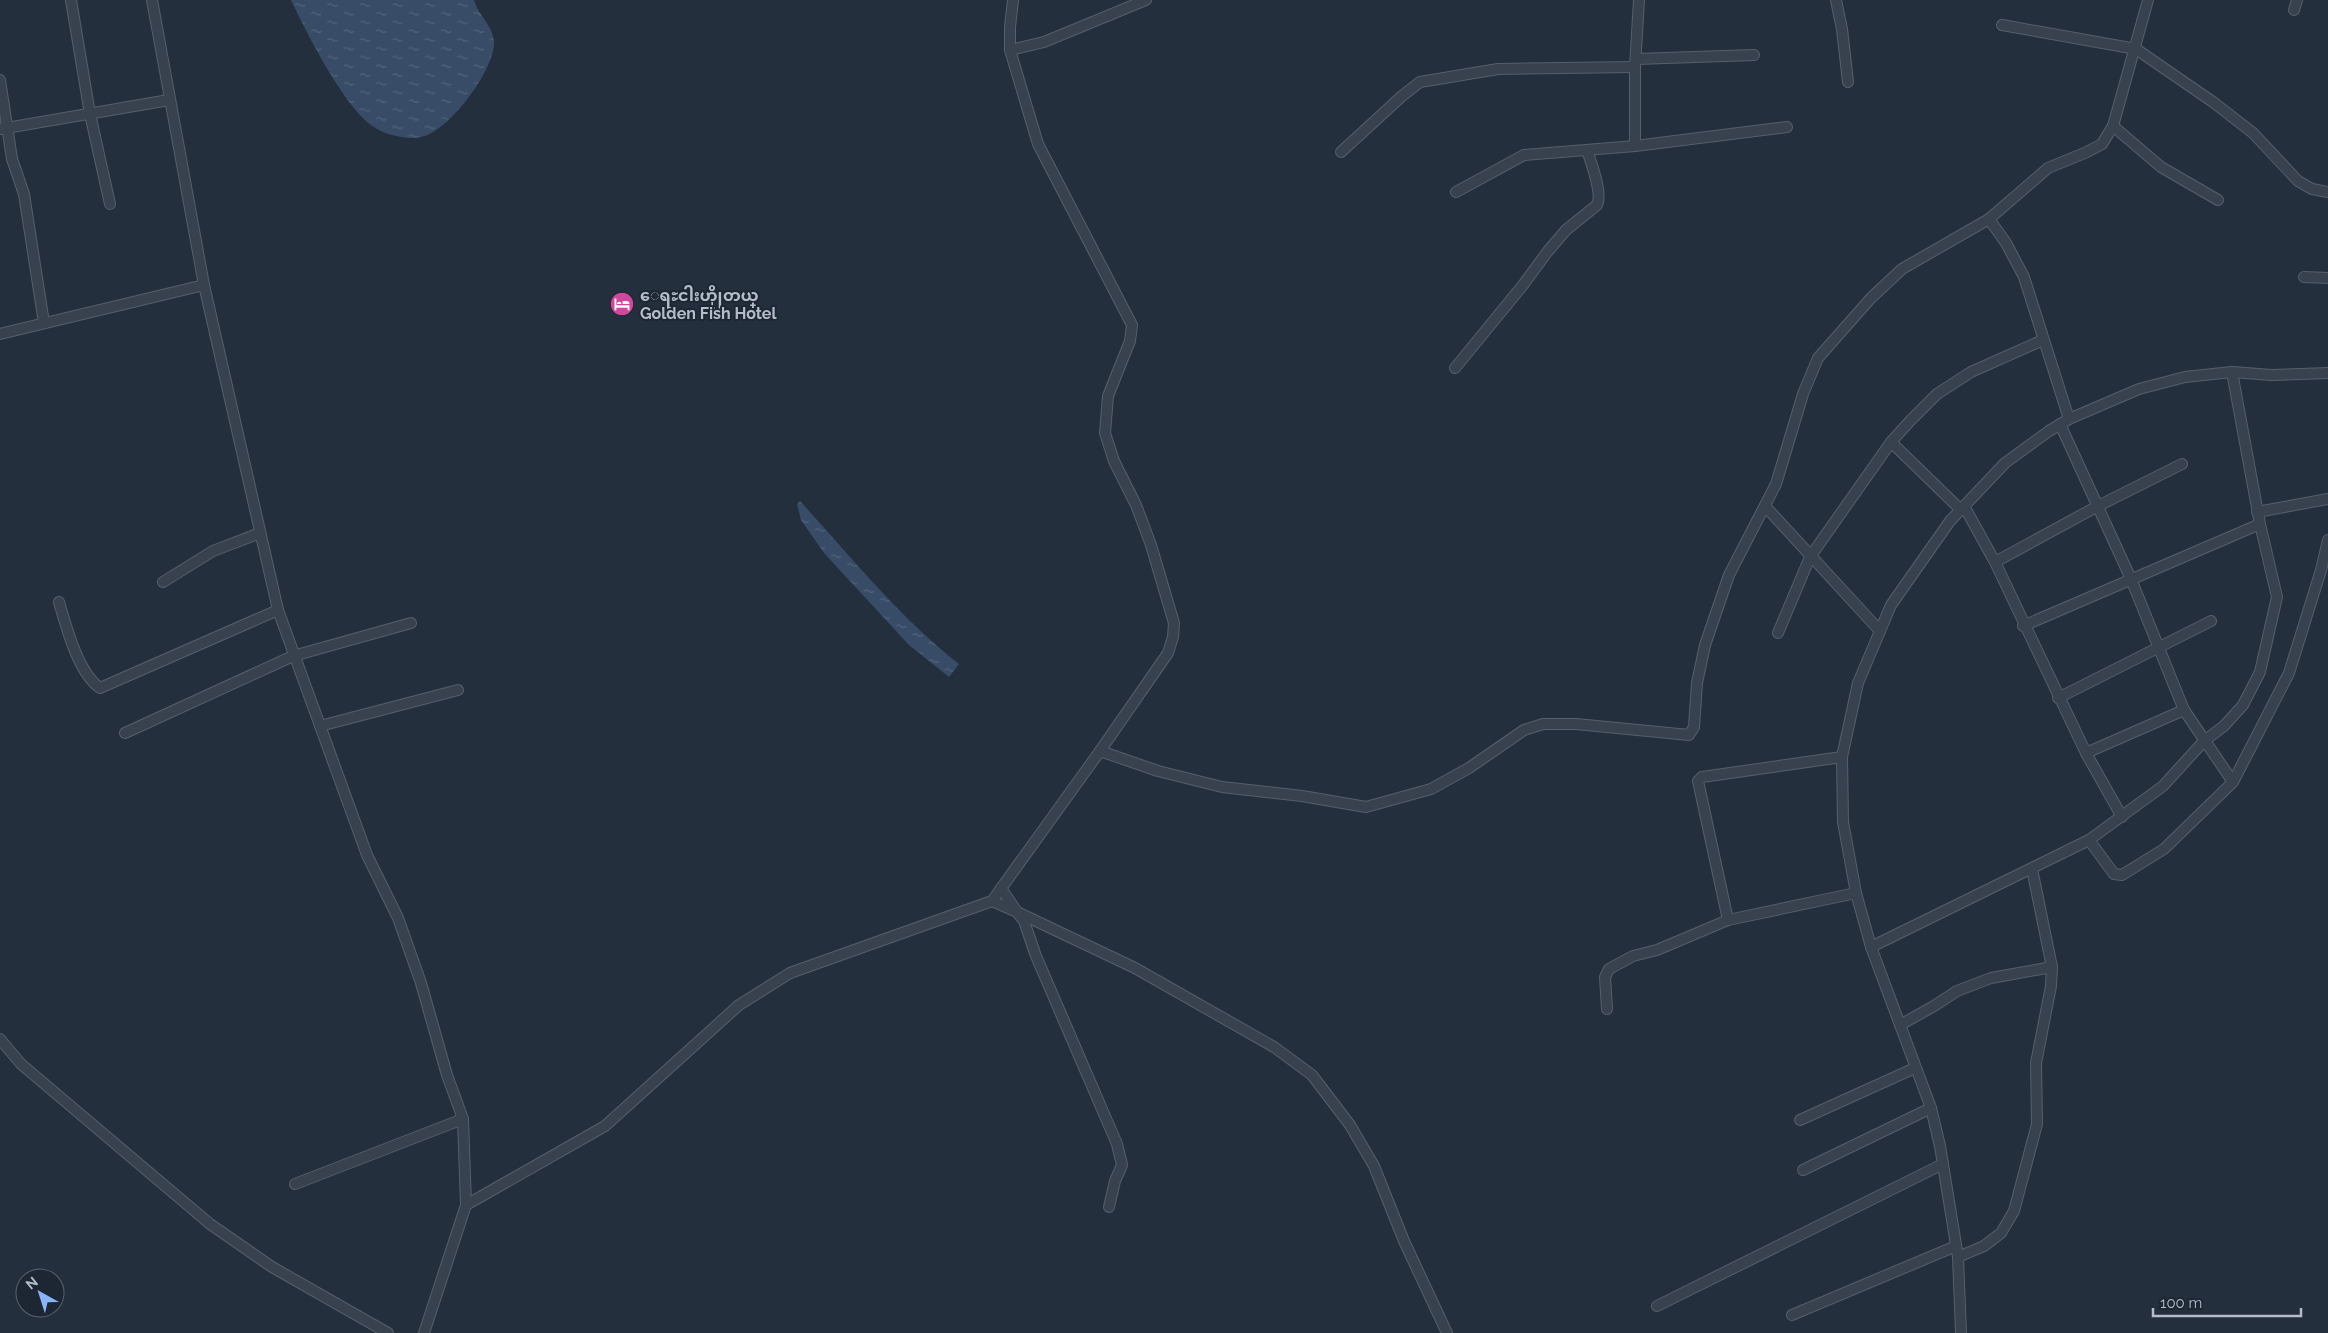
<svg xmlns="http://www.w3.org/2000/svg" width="2328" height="1333" font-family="Raleway,'Noto Sans Myanmar',sans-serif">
<defs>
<pattern id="water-ripples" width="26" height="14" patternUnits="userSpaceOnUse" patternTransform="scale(1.25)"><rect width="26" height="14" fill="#394c67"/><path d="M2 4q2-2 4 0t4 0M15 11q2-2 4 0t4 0" fill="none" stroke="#53647b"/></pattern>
</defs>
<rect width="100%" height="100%" fill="#242f3e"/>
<!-- water -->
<g fill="url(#water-ripples)">
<path d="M291,0h183c4,15 21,28 20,44 -1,28 -46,88 -73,93 -14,3 -36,-2 -47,-10 -29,-18 -68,-95 -83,-127z"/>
<path d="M800,501c51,56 99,116 159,163l-10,13 -40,-32 -85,-92 -23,-33 -4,-16z"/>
</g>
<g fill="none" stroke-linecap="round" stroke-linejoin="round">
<!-- minor casing -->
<g stroke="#565f6c" stroke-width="12">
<g id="minor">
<polyline points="71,0 90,114 110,204"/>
<polyline points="152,0 204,285 278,610 367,855 398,918 421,983 447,1075 463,1119 466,1205 424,1333"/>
<polyline points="1836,0 1842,29 1848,82"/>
<polyline points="2294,10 2297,0"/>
<polyline points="2002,25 2136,49 2213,102 2253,133 2298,181 2312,189 2328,192"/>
<polyline points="1010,50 1044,42 1146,0"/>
<polyline points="1636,59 1754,55"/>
<polyline points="0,80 12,159 24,194 44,323"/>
<polyline points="2113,126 2161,167 2218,200"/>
<polyline points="0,129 169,100"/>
<polyline points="1635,146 1635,67 1639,0"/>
<polyline points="1341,152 1402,96 1420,82 1498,69 1635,67"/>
<polyline points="1456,192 1524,155 1635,146 1787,127"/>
<polyline points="1989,219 2006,243 2024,277 2069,419"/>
<polyline points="2304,277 2328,278"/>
<polyline points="0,334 204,285"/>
<path d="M1455,368l68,-83 25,-34 18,-21 31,-25c6,-12 -6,-42 -10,-55"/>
<polyline points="2060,424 2131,579 2184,710 2233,782"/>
<polyline points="1891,442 1961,510"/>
<polyline points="1765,506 1880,631"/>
<polyline points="1964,506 1995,562 2086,753 2122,817"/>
<polyline points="2257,512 2328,499"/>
<polyline points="1995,562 2098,506 2182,464"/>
<polyline points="163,582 213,551 260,533"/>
<path d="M59,602c7,24 19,71 41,86l178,-78"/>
<polyline points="2023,626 2260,524"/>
<polyline points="1778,633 1810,557 1891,442 1910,421 1937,394 1971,372 2043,340"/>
<polyline points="2058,698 2211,621"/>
<polyline points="320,726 458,690"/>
<polyline points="125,733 293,656 411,623"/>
<polyline points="1100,751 1158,771 1222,787 1302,796 1366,807 1431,789 1469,768 1524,730 1543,724 1576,724 1689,735 1694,727 1697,683 1705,645 1729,575 1776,484 1803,394 1818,358 1871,298 1902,269 1989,219 2048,168 2087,152 2102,144 2113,126 2148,0"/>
<polyline points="2086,753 2184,710"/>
<polyline points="2089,840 2114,874 2122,875 2164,849 2233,782 2289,673 2321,570 2328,540"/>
<polyline points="1001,888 1017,912 1135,968 1274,1047 1312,1075 1350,1125 1374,1166 1404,1241 1447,1333"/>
<polyline points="992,901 1017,912 1024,921 1036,956 1117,1144 1122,1165 1115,1181 1109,1207"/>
<polyline points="1728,920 1698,781 1702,777 1842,757"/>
<polyline points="1871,947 2089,840 2163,786 2204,741 2224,726 2243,705 2260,672 2277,597 2260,524 2232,372"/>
<polyline points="1607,1009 1605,977 1609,969 1633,956 1657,950 1728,920 1856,893"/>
<polyline points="1900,1025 1934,1006 1957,991 1991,978 2052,967"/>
<polyline points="0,1039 21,1064 210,1224 272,1267 388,1333"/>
<polyline points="1800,1120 1915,1068"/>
<polyline points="1803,1170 1931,1108"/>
<polyline points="295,1184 463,1119"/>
<polyline points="466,1205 605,1126 739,1005 790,973 992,901 1100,751 1168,653 1173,637 1174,623 1151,545 1136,505 1114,461 1105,433 1108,396 1130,341 1132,325 1038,144 1010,50 1010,27 1013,0"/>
<polyline points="1958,1257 1984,1246 2001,1233 2014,1211 2037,1124 2036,1063 2051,986 2052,967 2032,869"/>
<polyline points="1657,1306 1943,1164"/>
<polyline points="1792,1315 1956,1246"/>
<polyline points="1961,1333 1958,1257 1940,1146 1931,1108 1871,947 1856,893 1843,822 1842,757 1858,683 1891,605 1950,521 2005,463 2049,431 2069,419 2139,389 2185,377 2232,372 2272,375 2328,373"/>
</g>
</g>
<!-- minor -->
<use href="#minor" stroke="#38414e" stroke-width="10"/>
</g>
<!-- icons -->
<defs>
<g id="hotel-disc" transform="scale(1.25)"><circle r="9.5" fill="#d1479c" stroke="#1d2633"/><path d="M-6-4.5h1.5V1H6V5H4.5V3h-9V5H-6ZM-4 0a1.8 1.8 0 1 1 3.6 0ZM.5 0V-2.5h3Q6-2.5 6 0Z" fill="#fff"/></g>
</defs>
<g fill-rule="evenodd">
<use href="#hotel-disc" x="622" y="304"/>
</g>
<g text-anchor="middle" stroke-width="4" stroke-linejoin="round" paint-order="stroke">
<!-- poi labels -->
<g font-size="16" font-weight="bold" fill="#b4bcc9" stroke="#1d2633" text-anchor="start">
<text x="640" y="301">ေရႊငါးဟိုုတယ္<tspan x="640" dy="18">Golden Fish Hotel</tspan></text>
</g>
</g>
<!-- north arrow -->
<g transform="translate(40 1293) rotate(321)"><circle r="24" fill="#1d2633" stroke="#59626f"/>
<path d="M0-4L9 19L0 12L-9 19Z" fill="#8ab4f8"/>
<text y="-8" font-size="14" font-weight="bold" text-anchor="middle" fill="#b4bcc9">N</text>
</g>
<!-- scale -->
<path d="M2153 1308v8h148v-8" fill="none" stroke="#b4bcc9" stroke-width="2.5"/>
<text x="2160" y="1308" font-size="15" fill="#b4bcc9" stroke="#1d2633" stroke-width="4" paint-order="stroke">100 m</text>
</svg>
